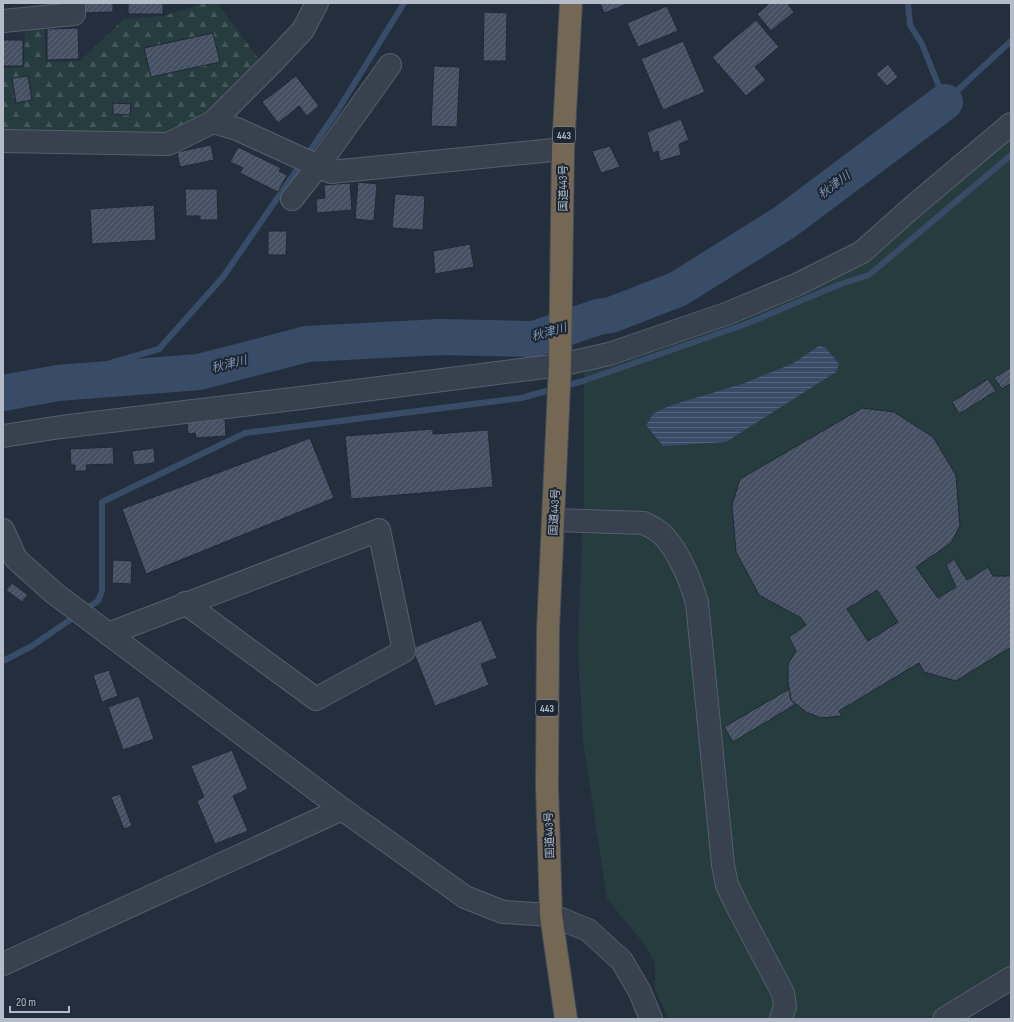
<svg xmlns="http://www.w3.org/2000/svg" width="1014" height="1022" font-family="'Sofia Sans Condensed','Noto Sans JP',sans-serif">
<defs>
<pattern id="forest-firs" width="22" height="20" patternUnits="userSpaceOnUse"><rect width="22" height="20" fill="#263c3f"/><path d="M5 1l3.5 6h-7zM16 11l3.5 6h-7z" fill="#435659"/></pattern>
<pattern id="water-rules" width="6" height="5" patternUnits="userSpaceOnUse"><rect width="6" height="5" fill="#394c67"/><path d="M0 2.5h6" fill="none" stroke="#53647b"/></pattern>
<pattern id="building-hatch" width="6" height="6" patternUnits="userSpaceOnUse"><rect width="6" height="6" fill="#455162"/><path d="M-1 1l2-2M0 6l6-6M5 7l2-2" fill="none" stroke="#5d6877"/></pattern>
</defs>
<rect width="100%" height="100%" fill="#242f3e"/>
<!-- grass -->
<polygon fill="#263c3f" points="1011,130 1011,967 926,1019 668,1019 655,989 655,963 644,944 607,899 583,740 578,649 582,536 584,510 584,372 715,330 847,272"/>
<!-- forest -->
<polygon fill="url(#forest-firs)" points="204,3 217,3 263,65 220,108 185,129 115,139 3,137 3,68 24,67 25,26 44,24 46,62 80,61 124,19 164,16"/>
<!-- water -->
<polygon fill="url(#water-rules)" points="819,346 826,348 839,364 836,372 726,442 663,446 646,425 654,413 672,405 742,384 792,364"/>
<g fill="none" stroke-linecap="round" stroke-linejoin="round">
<!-- stream -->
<g stroke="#394c67" stroke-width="6">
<polyline points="908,3 910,25 922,44 945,102 1011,41"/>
<polyline points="58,383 104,365 159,349 223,277 338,110 404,3"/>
<polyline points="84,610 98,601 102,591 102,502 245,433 521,398 583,381 746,324 838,285 869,275 1011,155"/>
<polyline points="3,661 32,646 77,615"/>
</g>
<!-- river -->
<polyline stroke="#394c67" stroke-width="36" points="3,393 58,383 199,372 307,344 440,337 534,339 598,317 611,315 678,289 785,222 945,102"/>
</g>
<!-- building -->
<g fill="url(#building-hatch)" stroke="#1f2835" fill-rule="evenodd">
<polygon points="81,3 113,3 113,12 81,13"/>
<rect x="128" y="3" width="35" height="11"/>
<polygon points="516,3 547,3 547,5"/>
<polygon points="600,3 630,3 604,13"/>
<polygon points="770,3 787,3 794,12 771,31 757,14"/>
<polygon points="667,6 678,31 638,47 627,23"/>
<polygon points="484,12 507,13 506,61 483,61"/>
<polygon points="756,20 779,47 755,67 766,80 746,96 712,57"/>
<polygon points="78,28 79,59 47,60 47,29"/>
<polygon points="213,33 220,62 151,77 144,48"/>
<rect x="3" y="40" width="20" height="26"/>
<polygon points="683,41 705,92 663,110 641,59"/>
<polygon points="888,64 898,77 887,86 876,74"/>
<polygon points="434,66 460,67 457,127 431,126"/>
<polygon points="28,76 32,100 16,103 12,78"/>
<polygon points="296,76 319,106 307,116 299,106 278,123 262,102"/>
<polygon points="113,103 131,104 130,115 113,114"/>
<polygon points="681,119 689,140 679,144 681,155 660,161 658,151 653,153 647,132"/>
<polygon points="211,145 214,160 180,167 177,152"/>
<polygon points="610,146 620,167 601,173 592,151"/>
<polygon points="238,147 281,168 279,171 287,175 278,192 240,173 243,168 230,162"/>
<polygon points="358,182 377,184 374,221 355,219"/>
<polygon points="350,183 352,210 317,213 316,199 325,198 324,185"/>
<polygon points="185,189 217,189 218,220 200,220 200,216 186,216"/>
<polygon points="395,194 425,196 423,230 392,228"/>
<polygon points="154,205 156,240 92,244 90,209"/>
<polygon points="268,231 287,231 286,255 268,255"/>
<polygon points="470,244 474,267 435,274 433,251"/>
<polygon points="1011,367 1011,383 1002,389 994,378"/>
<polygon points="988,379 996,391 959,414 952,402"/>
<path d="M862,408l32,4 39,25 23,38 4,51 -9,17 -35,24 22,31 18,-11 -10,-22 8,-6 13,21 21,-13 5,9h18v71l-55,34 -32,-9 -5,-9 -80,48 3,5 -21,2 -15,-6 -15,-12 -3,-18v-18l8,-13 -7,-14 17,-12 -5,-7 -42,-23 -23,-43 -4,-47 8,-26zM877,590l21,32 -30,19 -21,-32z"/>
<polygon points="225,419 226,436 196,438 195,433 188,434 187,422"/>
<polygon points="433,429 433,434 488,430 493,487 351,499 345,436"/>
<polygon points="310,438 334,498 146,574 122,509"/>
<polygon points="113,447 114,464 86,465 87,471 75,471 75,465 71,465 70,449"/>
<polygon points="154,448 155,463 134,465 132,451"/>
<polygon points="113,560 132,561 131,584 112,583"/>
<polygon points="12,583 28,595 22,602 6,590"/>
<polygon points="481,620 497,658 481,664 489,685 435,706 412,648"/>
<polygon points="109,670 118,696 102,702 93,675"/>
<polygon points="789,689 791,700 796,704 733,742 724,727"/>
<polygon points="139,696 154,739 123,750 108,707"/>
<polygon points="232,750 248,789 233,796 248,831 215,844 197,801 204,797 191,766"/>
<polygon points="120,794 132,826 124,829 111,797"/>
</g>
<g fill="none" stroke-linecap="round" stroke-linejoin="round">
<!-- minor casing -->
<g stroke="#565f6c" stroke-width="24">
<g id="minor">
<polyline points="3,21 74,14 74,3"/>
<polyline points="213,122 237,129 331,172 563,149"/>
<polyline points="3,141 168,144 213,122 273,62 303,30 317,3"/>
<polyline points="292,199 318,166 390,65"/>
<polyline points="3,436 61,427 301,398 560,365 609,354 726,314 796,285 862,252 916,204 1011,124"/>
<path d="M554,520l90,3c3,2 8,4 11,6 20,12 36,52 42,74l26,262 4,20 12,25 44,83 2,13 -4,13"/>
<polyline points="3,530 16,559 54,593 342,809 465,897 503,912 551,915 588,930 622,961 640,992 651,1019"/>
<polyline points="108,634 379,530 404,651 316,699 185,603"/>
<polyline points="3,964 342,809"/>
<polyline points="944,1019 1011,978"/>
</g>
</g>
<!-- highway casing -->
<g stroke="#434c59" stroke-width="24">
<polyline id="highway" points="566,1019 551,915 547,787 548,630 560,365 563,149 571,3"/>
</g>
<!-- minor -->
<use href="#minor" stroke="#38414e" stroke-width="22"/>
<!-- highway -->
<use href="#highway" stroke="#746855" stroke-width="22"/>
</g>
<g text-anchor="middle" stroke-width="4" stroke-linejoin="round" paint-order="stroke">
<!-- shield labels -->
<g fill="#1d2633" stroke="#878f9c" stroke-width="1">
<rect x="553" y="127" width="22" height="16" rx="3"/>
<rect x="536" y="700" width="22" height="16" rx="3"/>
</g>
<g font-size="10" font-weight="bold" fill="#b4bcc9">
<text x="564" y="139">443</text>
<text x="547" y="712">443</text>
</g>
<!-- street labels -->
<g font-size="11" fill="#b4bcc9" stroke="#1d2633">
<text transform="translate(563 188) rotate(-90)" y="4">国道443号</text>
<text transform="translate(554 512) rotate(-87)" y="4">国道443号</text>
<text transform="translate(549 835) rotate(-92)" y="4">国道443号</text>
</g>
<!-- water labels -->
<g font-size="12" font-style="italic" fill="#7c92b1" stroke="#1d2633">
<text transform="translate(834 185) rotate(-37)" y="4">秋津川</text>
<text transform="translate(549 332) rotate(-16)" y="4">秋津川</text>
<text transform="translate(229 364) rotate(-14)" y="4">秋津川</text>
</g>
</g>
<!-- border -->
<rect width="1014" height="1022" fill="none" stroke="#b4bcc9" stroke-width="8"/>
<!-- scale -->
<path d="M10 1006v6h59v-6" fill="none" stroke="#b4bcc9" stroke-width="2"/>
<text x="16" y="1006" font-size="12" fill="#b4bcc9" stroke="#1d2633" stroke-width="3" paint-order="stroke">20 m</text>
</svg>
